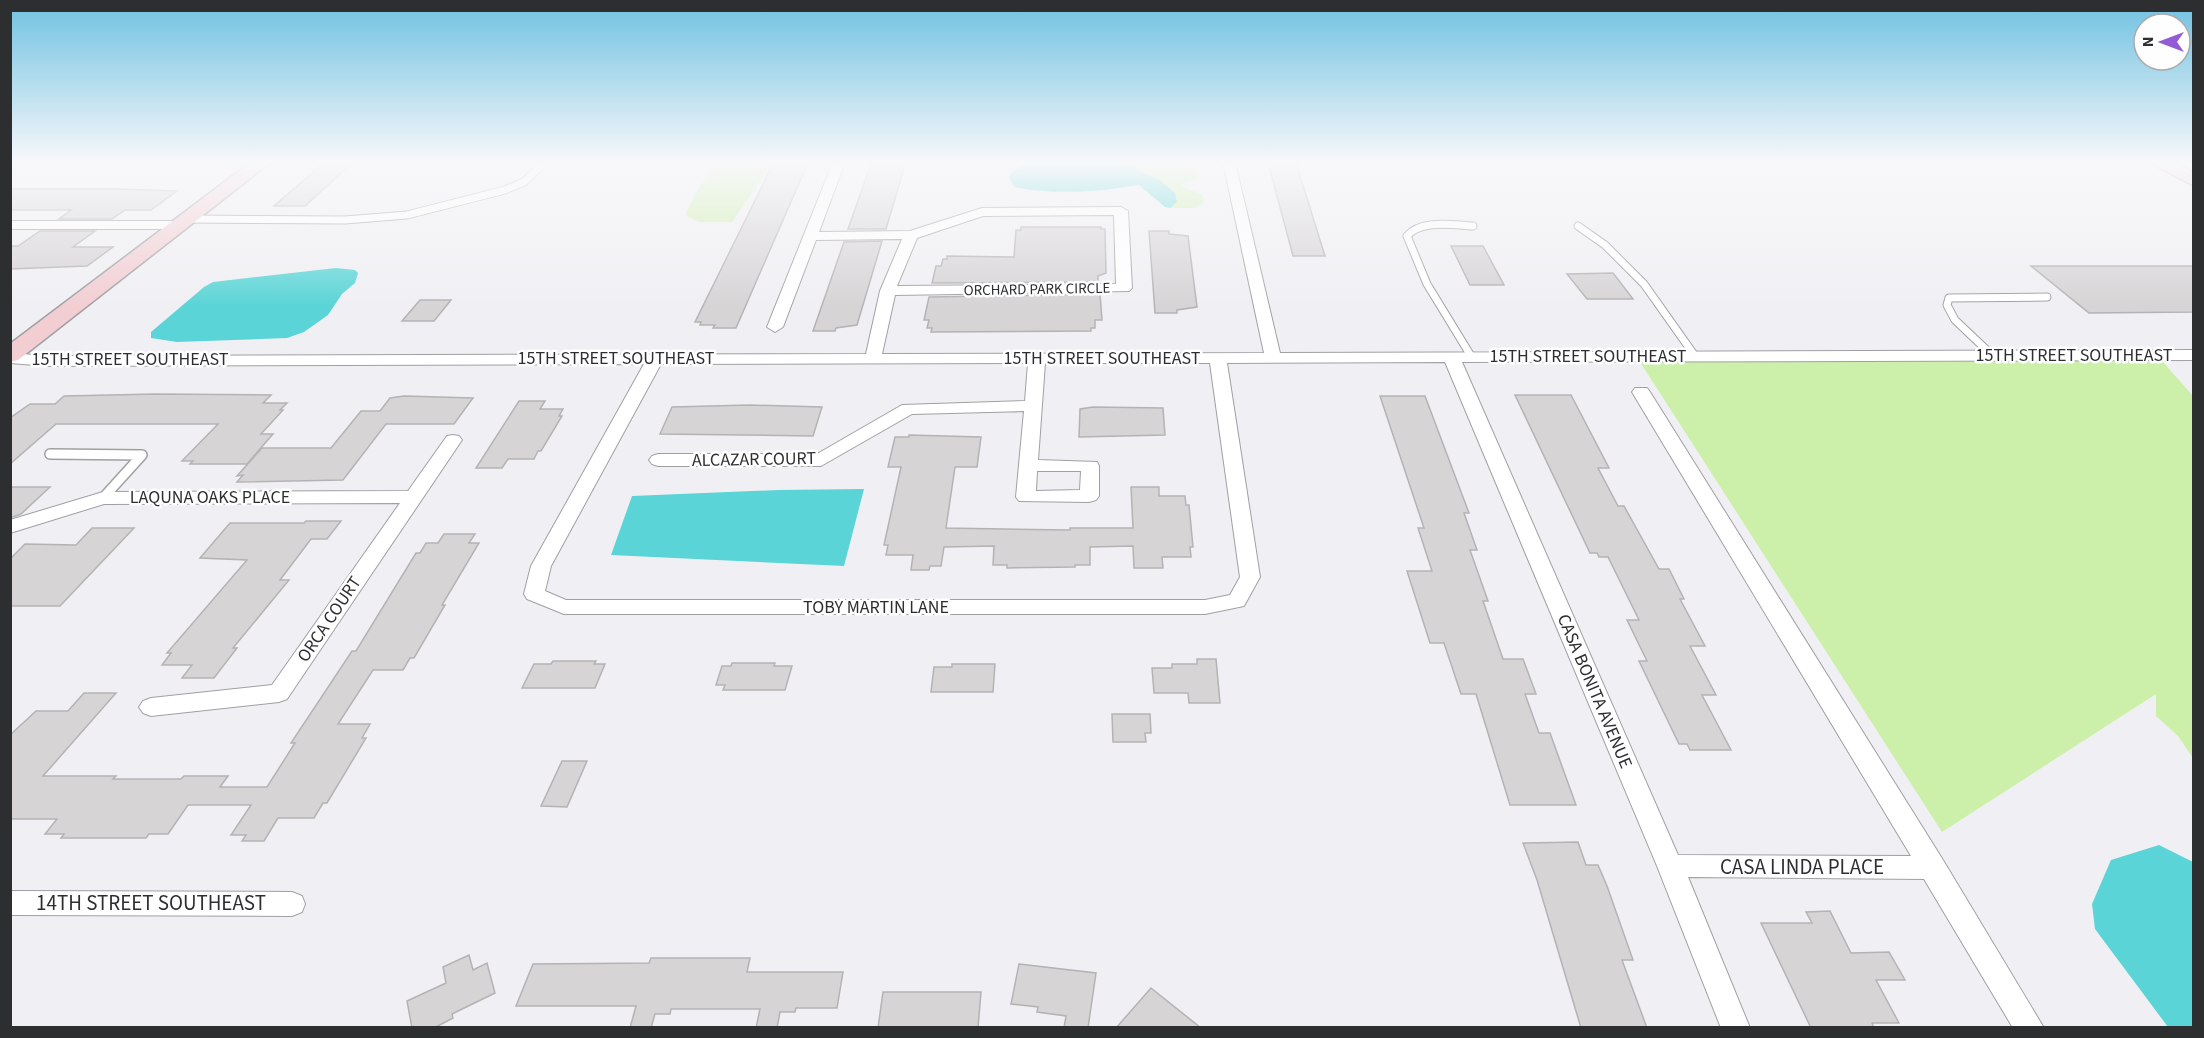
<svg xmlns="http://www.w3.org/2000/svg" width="2204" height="1038" font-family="'Source Sans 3',sans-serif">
<rect width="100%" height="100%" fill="#f0f0f4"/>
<!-- green -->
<g fill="#ccefaa">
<polygon points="717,162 773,162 732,222 699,222 685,215 698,189"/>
<polygon points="1120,162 1196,162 1199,179 1181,184 1185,188 1202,194 1204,202 1195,208 1170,208 1177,202"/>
<polygon points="2162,361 2193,396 2193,758 2178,736 2156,716 2156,694 1942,832 1640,362"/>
</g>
<!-- water -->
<g fill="#5ad4d6">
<path d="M1030,162h90l40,18 15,13 2,9 -7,6 -5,-1 -26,-22c-41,7 -84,10 -125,2l-5,-10 4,-6z"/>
<polygon points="336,268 355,270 358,273 355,283 342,294 328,315 304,332 287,338 177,342 151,338 151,332 204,287 213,282"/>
<polygon points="864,489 844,566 611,555 632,496 778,490"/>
<polygon points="2159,845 2193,862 2193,1027 2168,1027 2095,929 2092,904 2111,860"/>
</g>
<!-- building -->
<g fill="#d7d4d6" stroke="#b5b2b4" stroke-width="1.5">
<polygon points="325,162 353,162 305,206 274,206"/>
<polygon points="1268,162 1296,163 1325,256 1293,256"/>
<polygon points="871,164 905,165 886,229 848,229"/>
<polygon points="777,165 807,165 736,328 713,328 715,325 700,325 701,322 695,322 772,166"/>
<polygon points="10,189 119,189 177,191 151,210 125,210 112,219 59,219 71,210 10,210"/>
<polygon points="1021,227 1101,227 1101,229 1105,229 1106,273 1098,276 1098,282 932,283 936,266 941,266 943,259 947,259 947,256 1014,257 1016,230 1021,230"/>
<polygon points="40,231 95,231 73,247 113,247 87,266 10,269 10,246 18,246"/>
<polygon points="1149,231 1169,231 1169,234 1188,236 1197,307 1177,310 1177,313 1155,313"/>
<polygon points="882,241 857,325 836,328 835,331 813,331 844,242"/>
<polygon points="1451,246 1483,246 1504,285 1470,285"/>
<polygon points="2031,266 2193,266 2193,312 2089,313"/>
<polygon points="1613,273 1633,299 1587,299 1567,274"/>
<polygon points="1100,294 1102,320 1095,320 1095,328 1091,328 1091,331 931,332 932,328 927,328 929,320 924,320 929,297"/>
<polygon points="420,300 451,300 434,321 402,321"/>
<polygon points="156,394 271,395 263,403 287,403 280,410 283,410 261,434 273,434 247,464 190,464 193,461 182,461 218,424 56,424 10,464 10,418 30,404 55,404 64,396"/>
<polygon points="1515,395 1571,395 1609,468 1598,468 1618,506 1624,506 1659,569 1669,569 1684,599 1680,599 1705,646 1690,646 1716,695 1702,695 1731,750 1690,750 1687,744 1679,744 1639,661 1647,661 1627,620 1639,620 1608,557 1599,557 1597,553 1590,553"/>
<polygon points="404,396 473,398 454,424 386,424 343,480 237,482 243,475 237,476 262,448 331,448 361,411 380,411 390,398"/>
<polygon points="1380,396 1425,396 1469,513 1464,513 1477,550 1470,550 1488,601 1483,601 1503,659 1523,659 1536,694 1525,694 1539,733 1550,733 1576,805 1510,805 1476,694 1461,694 1444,643 1430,643 1407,571 1432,571 1418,528 1424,528"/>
<polygon points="519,401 545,401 540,409 563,409 559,416 562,416 541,451 538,451 534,459 508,459 502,468 476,468"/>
<polygon points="750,405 822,407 813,436 660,434 672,407"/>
<polygon points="1093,407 1163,408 1165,435 1079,437 1080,409"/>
<polygon points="909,435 981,437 977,467 955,467 946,528 1070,530 1070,528 1133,528 1131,487 1159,487 1159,496 1185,496 1186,505 1189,505 1193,547 1190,547 1191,557 1162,557 1163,568 1134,568 1133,546 1090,547 1090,565 1075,565 1075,567 1007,568 1007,565 993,565 994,546 944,547 941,566 930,566 929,570 911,570 913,555 886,555 888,545 884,545 901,467 888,467 895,437 909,437"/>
<polygon points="10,487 50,487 21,514 10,518"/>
<polygon points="306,521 341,521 327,539 311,539 280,580 289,580 233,648 237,648 214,678 182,678 192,665 162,665 171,653 167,653 247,560 200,558 230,523 304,523"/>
<polygon points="92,528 134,528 60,606 10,606 10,559 25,544 76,545"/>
<polygon points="444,534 475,534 469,543 479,543 442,605 445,605 414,658 410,658 403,670 373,670 338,724 370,724 362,738 366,738 327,803 323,803 314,818 278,818 264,841 242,841 246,835 231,835 251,805 188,805 168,834 149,834 146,838 61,838 64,834 45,834 57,819 10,819 10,735 36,711 68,711 84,693 116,693 43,776 116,776 113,779 181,779 184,776 228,776 220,787 267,787 295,743 291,743 352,651 356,651 416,553 420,553 426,543 438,543"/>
<polygon points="1197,659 1216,659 1220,703 1189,703 1188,693 1154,693 1152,668 1172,668 1172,664 1197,664"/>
<polygon points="553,661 596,661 594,664 605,664 595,688 522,688 534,664 551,664"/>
<polygon points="732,663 775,663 774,666 792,666 785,690 723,690 725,685 716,685 722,666 731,666"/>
<polygon points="952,664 995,664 993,692 931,692 934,667 952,667"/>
<polygon points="1112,714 1150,714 1151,733 1145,733 1146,742 1113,742"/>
<polygon points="562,761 587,761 567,807 541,806"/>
<polygon points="1578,842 1586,865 1598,865 1607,886 1633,960 1622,960 1647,1028 1581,1028 1537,880 1523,843"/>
<polygon points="1830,911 1851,953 1889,952 1905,980 1876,980 1899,1023 1872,1023 1874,1028 1811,1028 1761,923 1812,923 1806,912"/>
<polygon points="469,955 473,970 487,963 495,993 452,1014 453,1018 434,1028 412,1028 407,1001 446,983 443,967"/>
<polygon points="651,958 750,958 747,972 843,972 837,1008 796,1008 795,1012 780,1012 777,1028 756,1028 760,1009 671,1009 670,1014 655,1014 651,1028 630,1028 636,1006 516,1006 533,964 649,963"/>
<polygon points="1019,964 1096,973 1088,1028 1064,1028 1066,1016 1037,1012 1038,1007 1011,1004"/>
<polygon points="1151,988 1201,1028 1116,1028"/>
<polygon points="883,992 981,992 978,1028 878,1028"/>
</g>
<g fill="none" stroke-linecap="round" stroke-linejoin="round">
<!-- lane-far1 casing -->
<g stroke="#a0a0a4" stroke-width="9">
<g id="lane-far1">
<polyline points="187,219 345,220 407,215 505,190 524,182 545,162"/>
<polyline points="1578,226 1605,245 1644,284 1695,356"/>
<path d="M1471,356l-44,-72 -20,-48c14,-17 46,-11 66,-10"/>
<polyline points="1993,356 1955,320 1947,305 1949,298 2047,297"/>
</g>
</g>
<!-- lane casing -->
<g stroke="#a0a0a4" stroke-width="12">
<polyline id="lane" points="50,454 142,455 103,498"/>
</g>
<!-- street casing -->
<g stroke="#a0a0a4" stroke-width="2">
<g id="street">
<path d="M833,162h12l-26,70 91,-1 72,-23 139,-1 7,4 4,77 -3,3 -234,4 -13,59 382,-1 -41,-191h12l45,191 914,-3v10l-732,2 216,493 233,1 -279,-464 3,-4h12l3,4 293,468 101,168h-31l-89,-149 -236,-2 62,151h-29l-64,-162 -212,-504 -218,1 33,214 -16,29 -39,8h-641l-37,-15 -3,-5 7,-28 113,-202 -597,2 -37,-3v-10l37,3 819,-2 14,-63 22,-52 -86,1 -33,87 -8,5 -8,-5zM1114,215l2,69 -219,2 20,-48 66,-22zM1028,363l-3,38 -123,4 -85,49h-159l-6,2 -3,4 3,4 6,2h163l91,-52 112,-3 -8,86 3,4 70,1 7,-2 3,-4v-30l-2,-4 -59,-2 7,-97h165l30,214 -10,18 -25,5h-639l-21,-9 6,-25 110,-202zM1037,471h44l-1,19 -44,1z"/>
<polygon points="10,221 180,221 187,225 180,229 10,229"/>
<polygon points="453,435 459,436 462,440 287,699 279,702 151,716 143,713 139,707 143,701 151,698 272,685 400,503 104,504 10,533 10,520 103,492 408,491 447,436"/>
<polygon points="10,891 292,892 302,896 305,904 302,912 292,916 10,915"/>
</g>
</g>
<!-- secondary casing -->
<g stroke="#a0a0a4" stroke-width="3">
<g id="secondary">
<polygon points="251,162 271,162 18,360 10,362 10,344"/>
<polygon points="2153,162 2174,162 2194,173 2194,186 2156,166"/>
</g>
</g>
<!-- lane-far1 -->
<use href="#lane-far1" stroke="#fff" stroke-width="7"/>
<!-- lane -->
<use href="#lane" stroke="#fff" stroke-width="9"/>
<!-- street -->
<use href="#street" fill="#fff" fill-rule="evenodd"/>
<!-- secondary -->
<use href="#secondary" fill="#f2ced3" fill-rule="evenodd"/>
</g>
<!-- sky -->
<linearGradient id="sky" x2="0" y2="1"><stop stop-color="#6fc1e1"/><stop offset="0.53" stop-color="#f8f8fa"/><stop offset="1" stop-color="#f8f8fa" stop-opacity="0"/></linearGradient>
<rect width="2204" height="307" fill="url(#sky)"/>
<g text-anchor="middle" stroke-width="5" stroke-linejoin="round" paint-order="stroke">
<!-- far-street labels -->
<g font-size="15" fill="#2d2e2f" stroke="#fefeff">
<text transform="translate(1037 289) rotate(-1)" y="5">ORCHARD PARK CIRCLE</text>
</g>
<!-- street labels -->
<g font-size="18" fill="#2d2e2f" stroke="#fefeff">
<text x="2074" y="361">15TH STREET SOUTHEAST</text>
<text x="1588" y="362">15TH STREET SOUTHEAST</text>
<text x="616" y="364">15TH STREET SOUTHEAST</text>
<text x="1102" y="364">15TH STREET SOUTHEAST</text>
<text x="130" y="365">15TH STREET SOUTHEAST</text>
<text transform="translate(754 459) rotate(-1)" y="6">ALCAZAR COURT</text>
<text x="210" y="503">LAQUNA OAKS PLACE</text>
<text x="876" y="613">TOBY MARTIN LANE</text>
<text transform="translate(329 619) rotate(-56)" y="6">ORCA COURT</text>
<text transform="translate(1595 691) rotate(67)" y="6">CASA BONITA AVENUE</text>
</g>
<!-- near-street labels -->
<g font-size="21" fill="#2d2e2f" stroke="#fefeff">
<text x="1802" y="874">CASA LINDA PLACE</text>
<text x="151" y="910">14TH STREET SOUTHEAST</text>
</g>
</g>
<!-- border -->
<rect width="2204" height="1038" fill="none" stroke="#2d2e2f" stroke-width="24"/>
<!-- north arrow -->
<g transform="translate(2162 42) rotate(270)"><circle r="28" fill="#fefeff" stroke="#aaabac" stroke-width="1.5"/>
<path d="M0-4.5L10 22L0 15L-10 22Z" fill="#935cd5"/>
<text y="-9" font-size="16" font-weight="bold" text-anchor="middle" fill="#2d2e2f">N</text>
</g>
</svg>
